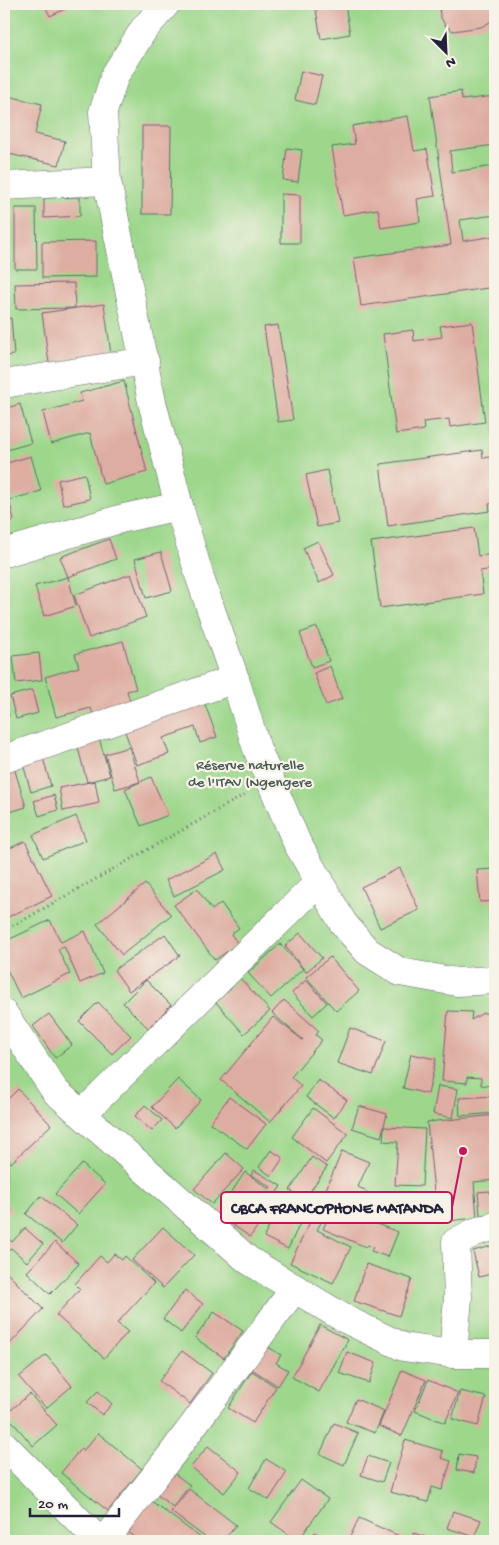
<svg xmlns="http://www.w3.org/2000/svg" width="499" height="1545" font-family="'Gochi Hand',sans-serif">
<rect width="100%" height="100%" fill="#f7f3e8"/>
<filter id="ink" filterUnits="userSpaceOnUse"><feTurbulence type="fractalNoise" baseFrequency=".02" numOctaves="2"/><feDisplacementMap in="SourceGraphic" scale="10" xChannelSelector="R" yChannelSelector="G"/><feConvolveMatrix kernelMatrix="1 2 1 2 8 2 1 2 1" color-interpolation-filters="sRGB"/></filter>
<filter id="wash" filterUnits="userSpaceOnUse"><feTurbulence type="fractalNoise" baseFrequency=".0096" numOctaves="4" result="noise"/><feDisplacementMap in="SourceGraphic" scale="20" xChannelSelector="R" yChannelSelector="G"/><feGaussianBlur stdDeviation="1.12" result="paint"/><feColorMatrix in="noise" values="0 0 0 0 0 0 0 0 0 0 0 0 0 0 0 0 0 1.4 0 .05"/><feComposite in="paint" operator="in"/></filter>
<g filter="url(#wash)">
<rect width="100%" height="100%" fill="#f2e5cc"/>
<!-- green -->
<rect fill="#9cd78b" stroke="#5f7c63" x="4" y="4" width="491" height="1537"/>
<g id="blocks">
<!-- building -->
<g fill="#deada1">
<polygon points="44,4 76,4 50,16"/>
<polygon points="315,4 345,4 350,34 321,39"/>
<polygon points="439,4 495,4 495,15 490,22 481,27 453,31 445,25 440,16"/>
<polygon points="301,71 322,76 315,105 295,100"/>
<polygon points="461,91 462,100 495,96 495,145 450,151 452,172 495,166 495,215 460,220 463,241 495,236 495,287 361,306 354,258 451,245 430,96"/>
<polygon points="4,95 42,104 35,134 65,141 59,165 4,153"/>
<polygon points="408,116 414,151 427,149 435,196 417,199 420,222 381,228 378,209 343,215 332,147 355,144 352,126"/>
<polygon points="142,126 171,126 170,214 142,214"/>
<polygon points="287,148 302,150 298,182 283,180"/>
<polygon points="281,194 300,195 300,243 281,243"/>
<polygon points="80,197 80,216 44,218 44,198"/>
<polygon points="15,208 36,208 37,269 15,269"/>
<polygon points="96,241 96,277 42,278 42,242"/>
<polygon points="74,283 75,308 16,309 15,284"/>
<polygon points="104,304 111,354 49,363 42,313"/>
<polygon points="11,318 14,355 4,356 4,319"/>
<polygon points="472,322 485,422 450,427 449,419 423,422 424,430 396,434 383,334 413,330 414,341 442,337 440,326"/>
<polygon points="278,325 293,420 278,422 264,327"/>
<polygon points="124,381 147,472 103,484 90,433 51,444 43,412 82,401 80,393"/>
<polygon points="20,404 31,443 7,450 4,438 4,409"/>
<polygon points="482,450 483,458 495,456 495,503 489,504 490,511 388,526 380,464"/>
<polygon points="31,456 41,491 9,500 14,520 4,523 4,464"/>
<polygon points="327,470 338,523 317,527 306,475"/>
<polygon points="85,474 90,499 63,505 58,480"/>
<polygon points="495,526 495,569 480,571 483,594 380,608 371,542 474,528 478,556 493,554 490,527"/>
<polygon points="109,539 116,559 68,577 76,606 44,616 35,586 68,577 60,557"/>
<polygon points="318,541 334,575 319,583 303,548"/>
<polygon points="161,552 172,591 146,598 135,559"/>
<polygon points="131,574 146,617 89,638 74,595"/>
<polygon points="317,627 329,661 312,667 300,633"/>
<polygon points="123,641 136,689 127,691 131,704 93,715 91,708 56,717 45,677 79,667 75,654"/>
<polygon points="39,653 42,680 16,683 13,656"/>
<polygon points="330,666 342,699 326,705 314,673"/>
<polygon points="32,690 38,713 16,719 10,696"/>
<polygon points="4,697 9,716 4,717"/>
<polygon points="203,699 217,737 200,743 195,727 163,738 169,754 137,765 123,726"/>
<polygon points="99,738 110,776 87,782 77,744"/>
<polygon points="129,747 140,782 115,789 105,754"/>
<polygon points="43,758 51,786 31,792 23,764"/>
<polygon points="13,764 26,807 4,814 4,767"/>
<polygon points="151,777 168,815 141,826 125,789"/>
<polygon points="95,781 99,803 63,811 59,788"/>
<polygon points="54,795 58,810 39,816 34,801"/>
<polygon points="76,816 86,840 43,858 33,835"/>
<polygon points="4,828 10,841 4,844"/>
<polygon points="25,841 52,896 4,919 4,851"/>
<polygon points="217,854 225,870 174,896 166,880"/>
<polygon points="400,868 419,910 380,928 361,887"/>
<polygon points="495,869 495,901 480,902 477,870"/>
<polygon points="145,884 171,915 122,955 97,924"/>
<polygon points="197,889 212,910 221,903 239,928 231,934 238,944 215,960 174,905"/>
<polygon points="50,920 61,942 85,931 103,973 80,983 64,946 58,949 70,974 21,998 4,964 4,942"/>
<polygon points="300,933 322,958 306,972 285,946"/>
<polygon points="165,934 180,956 129,991 114,970"/>
<polygon points="280,944 303,969 271,998 248,973"/>
<polygon points="330,957 359,991 336,1011 306,977"/>
<polygon points="240,978 270,1011 244,1034 214,1000"/>
<polygon points="146,980 171,1005 148,1028 123,1003"/>
<polygon points="306,980 327,1003 313,1016 292,993"/>
<polygon points="284,1000 319,1031 316,1035 322,1040 291,1077 301,1086 270,1122 221,1080 273,1017 303,1040 272,1013"/>
<polygon points="98,1002 131,1036 112,1054 79,1021"/>
<polygon points="448,1011 472,1012 471,1020 483,1013 495,1014 495,1086 481,1085 481,1078 467,1077 467,1083 442,1081"/>
<polygon points="49,1014 72,1045 55,1058 33,1026"/>
<polygon points="350,1028 386,1041 373,1075 337,1063"/>
<polygon points="411,1054 436,1059 428,1094 403,1088"/>
<polygon points="178,1079 201,1100 175,1128 152,1107"/>
<polygon points="318,1080 347,1100 334,1118 306,1097"/>
<polygon points="438,1086 458,1089 453,1118 433,1114"/>
<polygon points="18,1089 51,1125 11,1163 4,1155 4,1103"/>
<polygon points="495,1096 495,1113 460,1116 459,1098"/>
<polygon points="229,1097 266,1124 247,1149 210,1123"/>
<polygon points="145,1105 162,1120 152,1131 135,1116"/>
<polygon points="359,1106 387,1114 381,1137 352,1128"/>
<polygon points="313,1108 348,1134 326,1163 292,1137"/>
<polygon points="495,1115 495,1180 474,1182 477,1218 437,1222 427,1122"/>
<polygon points="384,1127 425,1129 422,1186 395,1185 398,1142 383,1141"/>
<polygon points="271,1150 283,1158 271,1176 259,1167"/>
<polygon points="342,1151 369,1162 358,1187 365,1190 382,1213 371,1222 398,1232 388,1257 371,1251 373,1247 367,1245 366,1247 323,1229 333,1206 321,1201"/>
<polygon points="226,1153 244,1169 212,1204 194,1189"/>
<polygon points="312,1157 327,1167 304,1200 290,1190"/>
<polygon points="82,1164 105,1184 78,1214 55,1194"/>
<polygon points="254,1170 281,1186 270,1203 263,1198 267,1192 257,1206 267,1213 250,1237 217,1214 245,1172 269,1189 271,1187 251,1175"/>
<polygon points="490,1191 493,1214 480,1215 478,1192"/>
<polygon points="41,1196 77,1225 62,1243 26,1214"/>
<polygon points="4,1201 12,1210 4,1216"/>
<polygon points="280,1204 304,1215 288,1249 264,1237"/>
<polygon points="316,1210 325,1215 317,1230 351,1247 333,1283 290,1263"/>
<polygon points="163,1227 194,1255 163,1288 132,1260"/>
<polygon points="25,1228 43,1244 27,1262 11,1248 4,1256 4,1235 12,1242"/>
<polygon points="55,1242 79,1264 50,1294 27,1272"/>
<polygon points="495,1245 495,1273 479,1277 473,1251"/>
<polygon points="114,1254 122,1260 125,1256 154,1283 117,1323 128,1332 104,1358 56,1315 80,1289 75,1284 100,1256 107,1262"/>
<polygon points="366,1264 412,1279 399,1316 354,1301"/>
<polygon points="4,1270 43,1309 4,1350"/>
<polygon points="185,1290 203,1304 181,1333 163,1319"/>
<polygon points="214,1312 243,1331 224,1358 195,1338"/>
<polygon points="320,1325 348,1340 319,1392 292,1377"/>
<polygon points="262,1343 281,1355 276,1363 288,1370 278,1386 247,1366"/>
<polygon points="182,1351 212,1373 190,1404 159,1381"/>
<polygon points="347,1352 376,1363 369,1383 339,1373"/>
<polygon points="46,1355 72,1386 46,1408 19,1377"/>
<polygon points="402,1370 426,1380 402,1436 379,1426"/>
<polygon points="252,1371 276,1387 253,1423 228,1408"/>
<polygon points="428,1380 458,1393 445,1423 415,1411"/>
<polygon points="98,1391 112,1404 102,1415 87,1402"/>
<polygon points="460,1391 486,1397 478,1426 452,1419"/>
<polygon points="30,1394 57,1425 33,1446 6,1414"/>
<polygon points="356,1399 384,1411 375,1433 346,1422"/>
<polygon points="334,1423 358,1433 344,1465 320,1454"/>
<polygon points="98,1433 142,1469 108,1511 61,1473 81,1448 83,1451"/>
<polygon points="405,1440 443,1451 441,1458 451,1461 442,1490 432,1487 428,1502 390,1492"/>
<polygon points="208,1446 241,1472 224,1493 191,1467"/>
<polygon points="459,1454 476,1457 474,1473 457,1470"/>
<polygon points="368,1456 389,1463 382,1482 361,1475"/>
<polygon points="266,1459 287,1472 269,1500 249,1488"/>
<polygon points="172,1472 190,1485 173,1507 156,1494"/>
<polygon points="301,1480 328,1499 298,1541 271,1522"/>
<polygon points="189,1489 236,1525 223,1541 210,1541 171,1512"/>
<polygon points="150,1500 205,1541 141,1541 126,1531"/>
<polygon points="453,1511 481,1520 474,1537 447,1528"/>
<polygon points="359,1518 406,1539 405,1541 348,1541"/>
<polygon points="315,1532 328,1541 309,1541"/>
<polygon points="414,1533 437,1541 411,1541"/>
</g>
</g>
</g>
<g filter="url(#ink)">
<use href="#blocks" fill-opacity="0" stroke="#6b666e" stroke-width="1"/>
<g fill="none" stroke-linecap="round" stroke-linejoin="round">
<!-- minor casing -->
<g stroke="#6b666e" stroke-width="29">
<g id="minor">
<polyline points="166,4 144,29 115,75 103,112 107,181 152,402 179,506 200,578 235,679 257,749 297,843 343,923 367,951 400,972 457,982 495,980"/>
<polyline points="4,186 107,181"/>
<polyline points="4,384 145,361"/>
<polyline points="4,553 120,519 179,506"/>
<polyline points="4,759 235,679"/>
<polyline points="4,1014 55,1091 248,1260 345,1319 403,1347 453,1354 495,1354"/>
<polyline points="82,1114 320,881"/>
<polyline points="453,1354 458,1298 456,1242 475,1232 495,1226"/>
<polyline points="4,1445 99,1541"/>
<polyline points="104,1541 172,1454 295,1288"/>
</g>
</g>
<!-- path -->
<polyline stroke="#6b666e" stroke-width="3" stroke-dasharray="1 4" stroke-linecap="butt" points="4,931 246,794"/>
<!-- minor -->
<use href="#minor" stroke="#fff" stroke-width="28"/>
</g>
</g>
<g text-anchor="middle" stroke-width="4.5" stroke-linejoin="round" paint-order="stroke">
<!-- park labels -->
<g font-size="15" fill="#475853" stroke="#f7f3e8">
<text x="250" y="769">Réserve naturelle<tspan x="250" dy="17">de l'ITAV (Ngengere</tspan></text>
</g>
</g>
<!-- callouts -->
<path fill="none" stroke="#c2185b" stroke-width="2" d="M463 1151L452 1207"/>
<circle fill="#c2185b" stroke="#f7f3e8" stroke-width="2" cx="463" cy="1151" r="5"/>
<rect fill="#f7f3e8" stroke="#c2185b" stroke-width="2" x="221" y="1192" width="231" height="31" rx="5"/>
<g font-size="16" text-anchor="middle" font-weight="bold" fill="#22223b">
<text x="337" y="1213">CBCA FRANCOPHONE MATANDA</text>
</g>
<!-- margin -->
<rect width="499" height="1545" fill="none" stroke="#f7f3e8" stroke-width="20"/>
<!-- north arrow -->
<g transform="translate(446 52) rotate(156)" stroke="#f7f3e8" stroke-width="4" paint-order="stroke">
<path d="M0-4L9 19L0 12L-9 19Z" fill="#22223b"/>
<text y="-8" font-size="14" font-weight="bold" text-anchor="middle" fill="#22223b">N</text>
</g>
<!-- scale -->
<path d="M30 1508v8h89v-8" fill="none" stroke="#22223b" stroke-width="2.5"/>
<text x="38" y="1508" font-size="15" fill="#22223b" stroke="#f7f3e8" stroke-width="4" paint-order="stroke">20 m</text>
</svg>
